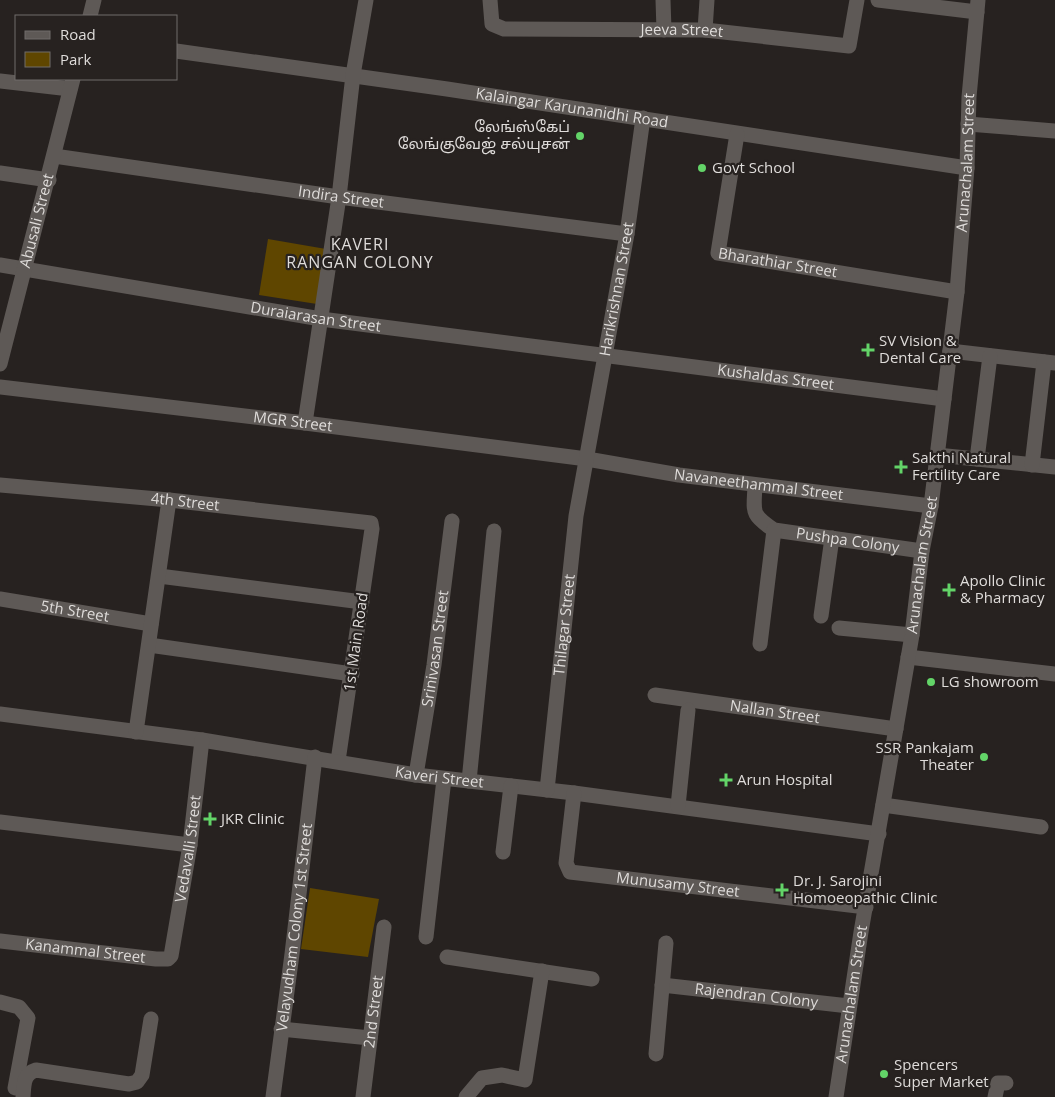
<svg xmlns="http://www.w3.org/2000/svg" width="1055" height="1097" font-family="'Open Sans','Noto Sans Tamil',sans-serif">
<rect width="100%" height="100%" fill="#272220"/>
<!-- green -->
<g fill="#5f4600">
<polygon points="268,239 326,249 317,304 259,295"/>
<polygon points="310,888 379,899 368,957 301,949"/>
</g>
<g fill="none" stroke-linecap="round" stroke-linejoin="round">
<!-- minor -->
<g stroke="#5e5956" stroke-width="15">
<path id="s1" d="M490,0l2,24 12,5 201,1 144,16 8,-46"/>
<polyline points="663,0 664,30"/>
<polyline points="878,0 977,12"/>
<polyline points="90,16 94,0"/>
<polyline points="705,30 707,0"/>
<path id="s2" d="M176,51l271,38 520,79"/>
<polyline points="0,81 70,89"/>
<polyline points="968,124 1055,131"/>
<path id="s3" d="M737,134l-19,119 239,39"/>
<path id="s4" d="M54,156l285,41 288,37"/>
<polyline points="0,173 49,180"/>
<path id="s5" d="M0,265l321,54 623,80"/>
<polyline points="950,351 1055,363"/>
<path id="s6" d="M0,364l73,-285"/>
<path id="s7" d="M0,387l305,36 282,36 92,16 252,31"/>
<polyline points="305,423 339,197 353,75 366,0"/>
<polyline points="937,455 1055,467"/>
<polyline points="977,459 990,356"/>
<polyline points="1032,465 1044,362"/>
<path id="s8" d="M0,485l169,15 202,23 1,6 -34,232"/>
<path id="s9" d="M755,485c-1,27 -5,29 19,45l148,21"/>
<polyline points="159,576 362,602"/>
<path id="s10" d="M0,599l151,25"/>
<polyline points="821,616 832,538"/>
<polyline points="839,628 912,635"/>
<polyline points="760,644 774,530"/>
<polyline points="149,645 352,674"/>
<polyline points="908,657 1055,674"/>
<path id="s11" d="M655,695l241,34"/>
<path id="s12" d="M0,714l202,26 214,35 158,18 305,41"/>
<polyline points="136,732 169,500"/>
<path id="s13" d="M416,775l18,-110 18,-144"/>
<polyline points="469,781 494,531"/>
<path id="s14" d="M547,790l29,-274 51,-282 16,-116"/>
<path id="s15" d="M574,793l-8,70 4,9 296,35"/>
<polyline points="883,805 1041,827"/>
<polyline points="678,806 688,710"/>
<polyline points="0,822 190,845"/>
<polyline points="503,852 511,786"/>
<polyline points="426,937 444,779"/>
<path id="s16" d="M0,941l156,18h12l3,-3 19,-111 12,-105"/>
<polyline points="447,957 592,979"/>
<path id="s17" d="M662,985l187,21"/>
<polyline points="0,1002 19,1007 28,1018 15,1088"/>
<polyline points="281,1029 370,1038"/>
<polyline points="656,1054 666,943"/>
<path d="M23,1097c1,-12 0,-23 13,-27l93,14 8,-2 5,-7 9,-56"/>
<path id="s18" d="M273,1097l19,-143 23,-197"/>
<path id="s19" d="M363,1097l21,-170"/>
<polyline points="466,1097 482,1078 502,1075 525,1080 542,971"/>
<path id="s20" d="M836,1097l25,-165 51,-297 10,-84 9,-45 26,-214 10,-124 2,-71 9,-97"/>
<polyline points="995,1097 998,1083 1006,1083"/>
</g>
</g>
<!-- markers -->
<g fill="#63d468" stroke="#272220" stroke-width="2">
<circle cx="580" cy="136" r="5"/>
<circle cx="702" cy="168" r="5"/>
<path d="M865.5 342.5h5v5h5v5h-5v5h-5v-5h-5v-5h5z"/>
<path d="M898.5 459.5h5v5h5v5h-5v5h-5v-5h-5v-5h5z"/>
<path d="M946.5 582.5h5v5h5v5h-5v5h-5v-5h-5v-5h5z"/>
<circle cx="931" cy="682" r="5"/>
<circle cx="984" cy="757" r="5"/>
<path d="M723.5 772.5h5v5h5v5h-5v5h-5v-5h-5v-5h5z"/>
<path d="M207.5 811.5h5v5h5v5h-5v5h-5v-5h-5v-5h5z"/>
<path d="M779.5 882.5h5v5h5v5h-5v5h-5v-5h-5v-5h5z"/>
<circle cx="884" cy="1074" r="5"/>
</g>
<g text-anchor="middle" stroke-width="4.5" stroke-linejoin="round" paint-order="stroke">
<!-- street labels -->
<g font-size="15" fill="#dfdcda" stroke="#272220">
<text dy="5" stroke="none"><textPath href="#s1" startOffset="215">Jeeva Street</textPath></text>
<text dy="5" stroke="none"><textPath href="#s2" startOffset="400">Kalaingar Karunanidhi Road</textPath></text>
<text dy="5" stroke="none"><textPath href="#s20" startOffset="944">Arunachalam Street</textPath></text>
<text dy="5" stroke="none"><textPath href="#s4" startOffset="290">Indira Street</textPath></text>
<text dy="5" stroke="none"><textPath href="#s6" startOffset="148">Abusali Street</textPath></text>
<text dy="5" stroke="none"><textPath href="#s3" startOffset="181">Bharathiar Street</textPath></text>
<text dy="5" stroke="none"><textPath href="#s14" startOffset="506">Harikrishnan Street</textPath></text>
<text dy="5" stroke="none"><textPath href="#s5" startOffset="320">Duraiarasan Street</textPath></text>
<text dy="5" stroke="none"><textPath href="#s5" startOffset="784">Kushaldas Street</textPath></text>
<text dy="5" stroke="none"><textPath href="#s7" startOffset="295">MGR Street</textPath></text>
<text dy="5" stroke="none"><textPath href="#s7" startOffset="765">Navaneethammal Street</textPath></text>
<text dy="5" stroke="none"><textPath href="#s8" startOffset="186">4th Street</textPath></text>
<text dy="5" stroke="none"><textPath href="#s9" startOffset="128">Pushpa Colony</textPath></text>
<text dy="5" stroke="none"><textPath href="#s20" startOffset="539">Arunachalam Street</textPath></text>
<text dy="5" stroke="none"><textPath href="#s10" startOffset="76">5th Street</textPath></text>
<text dy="5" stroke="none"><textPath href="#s14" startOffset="166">Thilagar Street</textPath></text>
<text transform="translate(356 642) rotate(-82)" y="5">1st Main Road</text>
<text dy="5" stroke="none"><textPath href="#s13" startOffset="128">Srinivasan Street</textPath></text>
<text dy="5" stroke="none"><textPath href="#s11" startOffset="121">Nallan Street</textPath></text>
<text dy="5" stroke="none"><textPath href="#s12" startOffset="444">Kaveri Street</textPath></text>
<text dy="5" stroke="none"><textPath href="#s16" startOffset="282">Vedavalli Street</textPath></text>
<text dy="5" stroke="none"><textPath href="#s15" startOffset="189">Munusamy Street</textPath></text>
<text dy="5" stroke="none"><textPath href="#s18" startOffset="171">Velayudham Colony 1st Street</textPath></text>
<text dy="5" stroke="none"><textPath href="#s16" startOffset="86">Kanammal Street</textPath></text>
<text dy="5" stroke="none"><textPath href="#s20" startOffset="104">Arunachalam Street</textPath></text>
<text dy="5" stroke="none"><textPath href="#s17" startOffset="95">Rajendran Colony</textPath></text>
<text dy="5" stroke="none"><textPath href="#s19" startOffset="86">2nd Street</textPath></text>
</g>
<!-- poi labels -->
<g font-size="15" fill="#dfdcda" stroke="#272220" text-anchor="start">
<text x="570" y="132" text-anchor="end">லேங்ஸ்கேப்<tspan x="570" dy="17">லேங்குவேஜ் சல்யுசன்</tspan></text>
<text x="712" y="173">Govt School</text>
<text x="879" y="346">SV Vision &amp;<tspan x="879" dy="17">Dental Care</tspan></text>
<text x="912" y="463">Sakthi Natural<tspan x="912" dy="17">Fertility Care</tspan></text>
<text x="960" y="586">Apollo Clinic<tspan x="960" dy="17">&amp; Pharmacy</tspan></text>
<text x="941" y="687">LG showroom</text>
<text x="974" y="753" text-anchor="end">SSR Pankajam<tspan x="974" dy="17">Theater</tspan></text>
<text x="737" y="785">Arun Hospital</text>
<text x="221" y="824">JKR Clinic</text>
<text x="793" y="886">Dr. J. Sarojini<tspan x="793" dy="17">Homoeopathic Clinic</tspan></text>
<text x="894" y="1070">Spencers<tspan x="894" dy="17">Super Market</tspan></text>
</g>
<!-- neighbourhood labels -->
<g font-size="16" letter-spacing="1" fill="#dfdcda" stroke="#272220">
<text x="360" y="250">KAVERI<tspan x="360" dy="18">RANGAN COLONY</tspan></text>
</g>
</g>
<!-- legend -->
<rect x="15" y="15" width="162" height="65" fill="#272220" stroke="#716c6a"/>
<rect x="25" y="31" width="25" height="8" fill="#5e5956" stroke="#716c6a"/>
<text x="60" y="40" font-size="15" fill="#dfdcda">Road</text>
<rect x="25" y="52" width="25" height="15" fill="#5f4600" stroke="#716c6a"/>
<text x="60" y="65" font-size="15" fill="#dfdcda">Park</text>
</svg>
